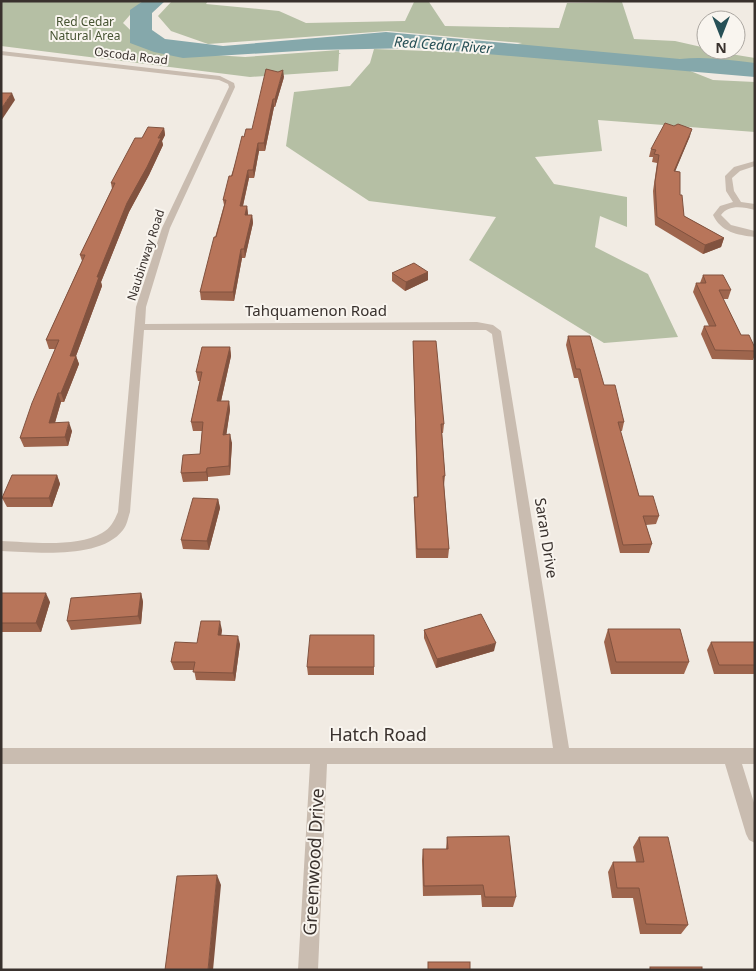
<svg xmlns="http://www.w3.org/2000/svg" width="756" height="971" font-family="'Noto Sans',sans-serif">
<rect width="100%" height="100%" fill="#f1ebe3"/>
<!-- green -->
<g fill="#b5bfa4">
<polygon points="1,1 142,1 123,23 152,51 245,57 339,50 339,53 341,53 339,54 338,71 250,77 1,46"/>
<polygon points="172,1 208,1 206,4 279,11 306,23 405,21 414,2 429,2 445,26 559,28 567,3 622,2 634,39 675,41 706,48 706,50 755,58 755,65 660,59 713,80 755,82 755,132 598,120 602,151 535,157 554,184 627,197 627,227 600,216 595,247 648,274 678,337 604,343 469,260 496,217 369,201 286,146 294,92 350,86 370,63 374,49 482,53 522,43 388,31 208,44 171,31 158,16"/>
</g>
<!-- water -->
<path fill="#85a8ab" d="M143,1h22l-13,12v17l13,9 58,7 163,-14 294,27c25,-3 50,1 75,4v14l-338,-29 -103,2 -131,8 -29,-6 -24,-9v-33z"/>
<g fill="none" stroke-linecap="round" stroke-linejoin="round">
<!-- street -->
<g fill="#c9bcb0" fill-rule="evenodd">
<path d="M1,51l219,25 14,7 1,4 -65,141 -24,79 -1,17 332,-2 16,3 8,6 68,417h186v16h-13l13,42v37l-6,-3 -3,-6 -21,-70h-398l-9,206h-20l12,-206h-309v-16h552l-61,-414 -6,-4h-342l-14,182c-2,6 -3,13 -7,18 -23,30 -88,22 -122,21v-10c29,1 75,7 101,-8 9,-5 12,-12 16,-21l18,-205 26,-79 67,-141 -1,-3 -9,-4 -218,-25z"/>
<path d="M755,161v5l-15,5 -8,7 2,13 7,11 14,2v6c-12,-3 -26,-6 -34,5l10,10 24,6v6c-18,-2 -34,-5 -42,-22l7,-9 13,-4 -7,-11 -1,-15 9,-9z"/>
</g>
</g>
<!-- wall -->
<g fill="#9e654d">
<polygon points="284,77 275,107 274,107 265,151 259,151 254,178 249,178 243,206 247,206 248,215 252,215 253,223 245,258 242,258 234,301 201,300 200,292 224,205 223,200 244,137 252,129"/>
<polygon points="164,128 165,135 162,141 163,145 149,175 129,212 101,282 102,286 76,356 79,364 64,402 61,402 55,423 72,431 68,446 24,447 20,438 55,349 49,349 46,340 82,261 80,255 112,189 111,183 142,138"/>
<polygon points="690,136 675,171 684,216 724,238 721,247 703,254 655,225 653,191 657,163 652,162 653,157 649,157 651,149"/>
<polygon points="428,272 428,280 405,291 392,281 392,273"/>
<polygon points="703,275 731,290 728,299 723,299 741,335 755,348 755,355 753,360 712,359 701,334 704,326 709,326 693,292 696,283 700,283"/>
<polygon points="568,336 604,385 624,422 622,431 620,431 639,496 659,516 656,524 646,525 652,544 649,553 620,553 578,378 574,378 566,345"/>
<polygon points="413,341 444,424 443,433 442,433 445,476 444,485 449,549 448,558 416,558 414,506 414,497 417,497"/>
<polygon points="230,347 231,356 221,401 229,401 230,410 226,435 232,443 230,475 208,477 208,481 183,482 181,473 200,454 202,431 193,431 191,422 200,381 198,381 196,372"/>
<polygon points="57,475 60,484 52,507 7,507 2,498"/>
<polygon points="218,499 220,508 209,550 183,549 181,540"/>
<polygon points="1,593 50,602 41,632 1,632"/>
<polygon points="141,593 143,602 141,624 71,630 67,621"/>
<polygon points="608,629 689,662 684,674 611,674 604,642"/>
<polygon points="222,630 221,635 240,644 235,681 196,680 194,670 174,670 171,662 197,643"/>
<polygon points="424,630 494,651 436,668 424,638"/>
<polygon points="374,635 374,675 308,675 307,667"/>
<polygon points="711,642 755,642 755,674 714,674 707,650"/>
<polygon points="447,837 516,897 513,907 482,907 481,895 423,896 422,860 423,849 446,849"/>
<polygon points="639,837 688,925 681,934 640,934 633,898 612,898 608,872 613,862 636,862 633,847"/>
</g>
<!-- shaded-wall -->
<g fill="#81523f">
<polygon points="283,70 284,77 275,107 275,99"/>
<polygon points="12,93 15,100 1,121 1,109"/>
<polygon points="273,99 274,107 265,151 264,143"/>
<polygon points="164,128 165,135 162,141 163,145 149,175 129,212 101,282 102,286 76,356 79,364 64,402 61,393 70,356 97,277 127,203"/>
<polygon points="692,129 690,136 672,179 674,171"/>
<polygon points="258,143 259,151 254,178 253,170"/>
<polygon points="248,170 249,178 241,214 240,206"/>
<polygon points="247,206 248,214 246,223 245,215"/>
<polygon points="252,215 253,223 245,258 244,249"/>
<polygon points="724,238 721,247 703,254 705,245"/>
<polygon points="241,249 242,258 234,301 233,292"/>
<polygon points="428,272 428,280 405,291 406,282"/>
<polygon points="230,347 231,356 219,410 217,401"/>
<polygon points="58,393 61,402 52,432 49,423"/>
<polygon points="229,401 230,410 225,444 223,435"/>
<polygon points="69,422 72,431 68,446 65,437"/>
<polygon points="230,434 232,443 230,475 229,466"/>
<polygon points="207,468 208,477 208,481 206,472"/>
<polygon points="57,475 60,484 52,507 49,498"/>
<polygon points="218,499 220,508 209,550 207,541"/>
<polygon points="46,593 50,602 41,632 36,623"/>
<polygon points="141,593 143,602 141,624 138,616"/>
<polygon points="220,621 222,630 220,644 218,635"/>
<polygon points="238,636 240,644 235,681 233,673"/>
<polygon points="496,643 494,651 436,668 437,659"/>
<polygon points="217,875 221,885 213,970 208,970"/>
</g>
<!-- building -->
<g fill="#b8755a" stroke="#81523f">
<polygon points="266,69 278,72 283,70 275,99 273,99 264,143 258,143 253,170 248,170 240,206 247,206 245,215 252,215 244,249 241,249 233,292 200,292 214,237 216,237 226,200 223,200 229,176 232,176 242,136 244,137 246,129 252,129"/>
<polygon points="1,93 12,93 1,109"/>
<polygon points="665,123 674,126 678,124 692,129 674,171 680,172 680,195 682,195 684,216 724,238 705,245 657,217 655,182 659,155 654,154 656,150 651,149"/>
<polygon points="148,127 164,128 158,138 161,138 147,167 127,203 97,277 99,277 70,356 76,356 61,393 58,393 49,423 69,422 65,437 20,438 32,403 59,340 46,340 85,255 80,255 115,183 111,183 135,138 142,138"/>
<polygon points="414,263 428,272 406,282 392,273"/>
<polygon points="703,275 723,275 731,290 719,290 741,335 749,335 755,348 755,351 715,350 704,326 716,326 696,283 706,283"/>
<polygon points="568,336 590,336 604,385 615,385 624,422 618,422 639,496 653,496 659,516 643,516 652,544 623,545 580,369 576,369"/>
<polygon points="413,341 436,341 444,424 441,424 445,476 443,476 449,549 417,549 414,497 418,497"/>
<polygon points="202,347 230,347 217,401 229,401 223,435 230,434 229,466 207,468 206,472 181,473 183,455 200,454 203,422 191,422 202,372 196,372"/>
<polygon points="12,475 57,475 49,498 2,498"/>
<polygon points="193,498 218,499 207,541 181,540"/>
<polygon points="1,593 46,593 36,623 1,623"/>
<polygon points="141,593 138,616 67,621 71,598"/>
<polygon points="481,614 496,643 437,659 424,630"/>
<polygon points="201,621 220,621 218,635 238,636 233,673 193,672 195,662 171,662 175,642 197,643"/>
<polygon points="608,629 680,629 689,662 616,662"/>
<polygon points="310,635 374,635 374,667 307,667"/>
<polygon points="711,642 755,642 755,665 719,665"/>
<polygon points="509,836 516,897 485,897 483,885 424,886 423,849 448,849 447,837"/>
<polygon points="639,837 668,837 688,925 646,924 639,888 617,888 613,862 644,862"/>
<polygon points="217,875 208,970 165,970 177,876"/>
<rect x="428" y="962" width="42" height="8"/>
<rect x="650" y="967" width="52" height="3"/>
</g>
<g text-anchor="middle" stroke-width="4" stroke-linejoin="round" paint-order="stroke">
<!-- far-park labels -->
<g font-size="12" fill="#475433" stroke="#f9f5ef">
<text x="85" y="26">Red Cedar<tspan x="85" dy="14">Natural Area</tspan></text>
</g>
<!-- far-street labels -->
<g font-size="12" fill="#39312d" stroke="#f9f5ef">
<text transform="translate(131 56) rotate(7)" y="4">Oscoda Road</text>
<text transform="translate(146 255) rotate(-72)" y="4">Naubinway Road</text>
</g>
<!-- far-water labels -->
<g font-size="14" font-style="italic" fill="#275056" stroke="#f9f5ef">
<text transform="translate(443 45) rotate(4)" y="5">Red Cedar River</text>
</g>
<!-- street labels -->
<g font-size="15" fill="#39312d" stroke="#f9f5ef">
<text x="316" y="316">Tahquamenon Road</text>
<text transform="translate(546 538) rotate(81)" y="5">Saran Drive</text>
</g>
<!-- near-street labels -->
<g font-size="18" fill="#39312d" stroke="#f9f5ef">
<text x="378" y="741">Hatch Road</text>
<text transform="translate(314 862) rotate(-87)" y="6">Greenwood Drive</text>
</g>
</g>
<!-- border -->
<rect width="756" height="971" fill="none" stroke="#39312d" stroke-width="5"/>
<!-- north arrow -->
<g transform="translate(721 35) rotate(180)"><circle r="24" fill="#f9f5ef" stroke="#aca7a1"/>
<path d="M0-4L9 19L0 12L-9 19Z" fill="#275056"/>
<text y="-8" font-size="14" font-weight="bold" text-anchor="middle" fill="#39312d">N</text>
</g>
</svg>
